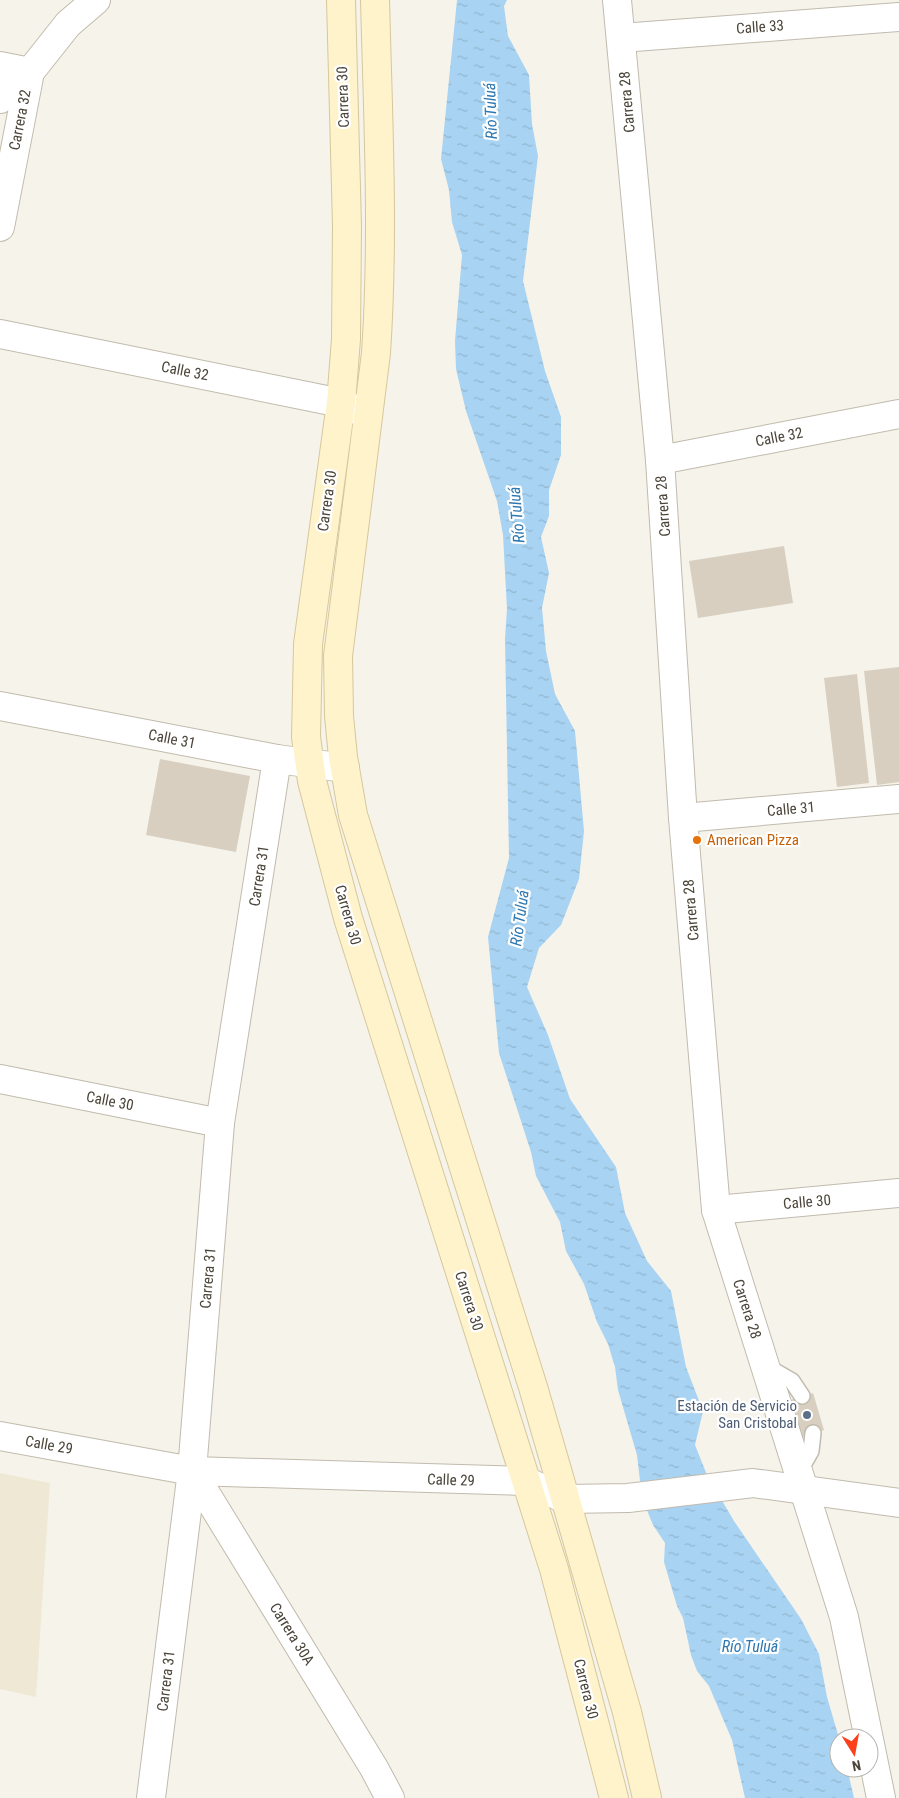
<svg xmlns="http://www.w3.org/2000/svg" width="899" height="1798" font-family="'Roboto Condensed',sans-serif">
<defs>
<pattern id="water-ripples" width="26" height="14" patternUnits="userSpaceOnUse" patternTransform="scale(1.25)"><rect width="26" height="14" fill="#a8d3f2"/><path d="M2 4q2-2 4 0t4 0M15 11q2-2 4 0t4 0" fill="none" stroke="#92b6d0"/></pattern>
</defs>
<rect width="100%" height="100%" fill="#f6f3eb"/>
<!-- education -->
<polygon fill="#efe8d5" points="0,1473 50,1483 36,1697 0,1689"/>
<!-- water -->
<polygon fill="url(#water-ripples)" points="457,0 507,0 504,6 508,36 529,75 532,124 538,156 523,281 545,371 561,417 561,455 549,490 549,516 541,537 549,573 542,608 546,651 555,694 575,731 584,831 579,879 561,925 539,948 527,987 548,1035 570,1099 616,1167 625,1213 647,1261 671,1291 686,1367 703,1411 695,1445 707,1475 734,1521 801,1619 819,1654 827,1697 839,1738 839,1768 847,1768 854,1798 745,1798 732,1740 709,1686 697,1671 691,1655 683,1618 677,1606 664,1562 665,1543 653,1525 642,1498 637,1455 618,1390 615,1367 608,1344 597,1322 584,1284 566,1251 560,1222 536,1176 531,1152 499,1053 488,937 509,858 505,639 507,609 503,535 497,501 466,411 456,369 455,341 462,255 452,222 449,190 441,159"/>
<!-- building -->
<g fill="#d8cfc0">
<polygon points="784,546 793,603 698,618 689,561"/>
<polygon points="899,667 899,782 877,785 864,671"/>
<polygon points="857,674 869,783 837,787 824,678"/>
<polygon points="160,759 250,776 236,852 146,835"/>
<polygon points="813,1393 824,1430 801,1437 790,1400"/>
</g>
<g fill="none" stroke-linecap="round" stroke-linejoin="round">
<!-- lane casing -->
<g stroke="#c2bbad" stroke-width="18">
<g id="lane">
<polyline points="766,1366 792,1381 802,1396"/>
<polyline points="799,1472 811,1451 813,1433"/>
</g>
</g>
<!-- street casing -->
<g stroke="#c2bbad" stroke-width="30">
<g id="street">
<polyline points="617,0 660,460 683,818 716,1210 844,1617 881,1798"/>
<polyline points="621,38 899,17"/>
<polyline points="0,66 30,72"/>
<polyline points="0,99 30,72 68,24 96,0"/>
<polyline points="0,227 30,72"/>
<polyline points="0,334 341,403 368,415"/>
<polyline points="660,460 899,414"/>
<polyline points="0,706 277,759 345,768"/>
<polyline points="683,818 899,799"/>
<polyline points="0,1079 220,1123"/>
<polyline points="716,1210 899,1193"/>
<polyline points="0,1436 192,1471 526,1481 565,1499 628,1498 753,1483 899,1503"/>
<polyline points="192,1471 374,1768 390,1798"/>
<polyline points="151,1798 192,1471 220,1123 277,759"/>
</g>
</g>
<!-- secondary casing -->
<g stroke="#d6c79b" stroke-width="30">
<g id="secondary">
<polyline points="341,0 347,226 346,339 341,403 308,644 306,737 312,781 348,918 554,1569 614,1798"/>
<path d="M375,0c3,118 9,235 1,353l-38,303 1,60 4,41 10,58 180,572 94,325 20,86"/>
</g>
</g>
<!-- lane -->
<use href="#lane" stroke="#fff" stroke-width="15"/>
<!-- street -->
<use href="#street" stroke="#fff" stroke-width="28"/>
<!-- secondary -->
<use href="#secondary" stroke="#fff3cc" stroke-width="28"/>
</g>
<!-- markers -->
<circle fill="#e8710a" stroke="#fff" stroke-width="2" cx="697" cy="840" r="5"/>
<circle fill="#5c6f8a" stroke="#fff" stroke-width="2" cx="807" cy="1415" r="5"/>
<g text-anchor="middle" stroke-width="4.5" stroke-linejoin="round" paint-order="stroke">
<!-- street labels -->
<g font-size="15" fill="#4a4439" stroke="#fff">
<text transform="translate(760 27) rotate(-4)" y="5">Calle 33</text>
<text transform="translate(343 97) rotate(-92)" y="5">Carrera 30</text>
<text transform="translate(627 102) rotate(-95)" y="5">Carrera 28</text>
<text transform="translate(20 120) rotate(-79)" y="5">Carrera 32</text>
<text transform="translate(185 371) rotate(11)" y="5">Calle 32</text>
<text transform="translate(779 437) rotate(-11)" y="5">Calle 32</text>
<text transform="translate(327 501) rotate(-82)" y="5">Carrera 30</text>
<text transform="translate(663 506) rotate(-94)" y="5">Carrera 28</text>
<text transform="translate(172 739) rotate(11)" y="5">Calle 31</text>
<text transform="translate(791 809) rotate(-5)" y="5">Calle 31</text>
<text transform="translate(259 876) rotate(-81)" y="5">Carrera 31</text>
<text transform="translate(691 910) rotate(-95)" y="5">Carrera 28</text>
<text transform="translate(348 915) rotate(74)" y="5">Carrera 30</text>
<text transform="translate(110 1101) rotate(11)" y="5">Calle 30</text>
<text transform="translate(807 1202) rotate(-5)" y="5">Calle 30</text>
<text transform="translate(208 1278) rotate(-85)" y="5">Carrera 31</text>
<text transform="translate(469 1301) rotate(72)" y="5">Carrera 30</text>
<text transform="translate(747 1309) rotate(72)" y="5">Carrera 28</text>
<text transform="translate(49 1445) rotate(10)" y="5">Calle 29</text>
<text transform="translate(451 1480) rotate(2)" y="5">Calle 29</text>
<text transform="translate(292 1634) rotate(58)" y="5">Carrera 30A</text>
<text transform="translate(166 1681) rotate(-83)" y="5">Carrera 31</text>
<text transform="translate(586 1689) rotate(76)" y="5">Carrera 30</text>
</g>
<!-- food labels -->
<g font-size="15" fill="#c56008" stroke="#fff" text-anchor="start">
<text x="707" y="845">American Pizza</text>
</g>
<!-- service labels -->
<g font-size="15" fill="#4e5e75" stroke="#fff" text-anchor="end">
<text x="797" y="1411">Estación de Servicio<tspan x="797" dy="17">San Cristobal</tspan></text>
</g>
<!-- water labels -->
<g font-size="16" font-style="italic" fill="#2e78b1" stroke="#fff">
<text transform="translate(490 111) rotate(-92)" y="6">Río Tuluá</text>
<text transform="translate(516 515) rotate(-95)" y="6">Río Tuluá</text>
<text transform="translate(519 918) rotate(-82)" y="6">Río Tuluá</text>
<text x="750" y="1652">Río Tuluá</text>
</g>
</g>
<!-- north arrow -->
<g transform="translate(854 1753) rotate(169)"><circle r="24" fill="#ffffff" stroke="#b7b4b0"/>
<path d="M0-4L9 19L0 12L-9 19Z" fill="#fc401c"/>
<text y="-8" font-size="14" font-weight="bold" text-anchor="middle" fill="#4a4439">N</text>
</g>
</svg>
